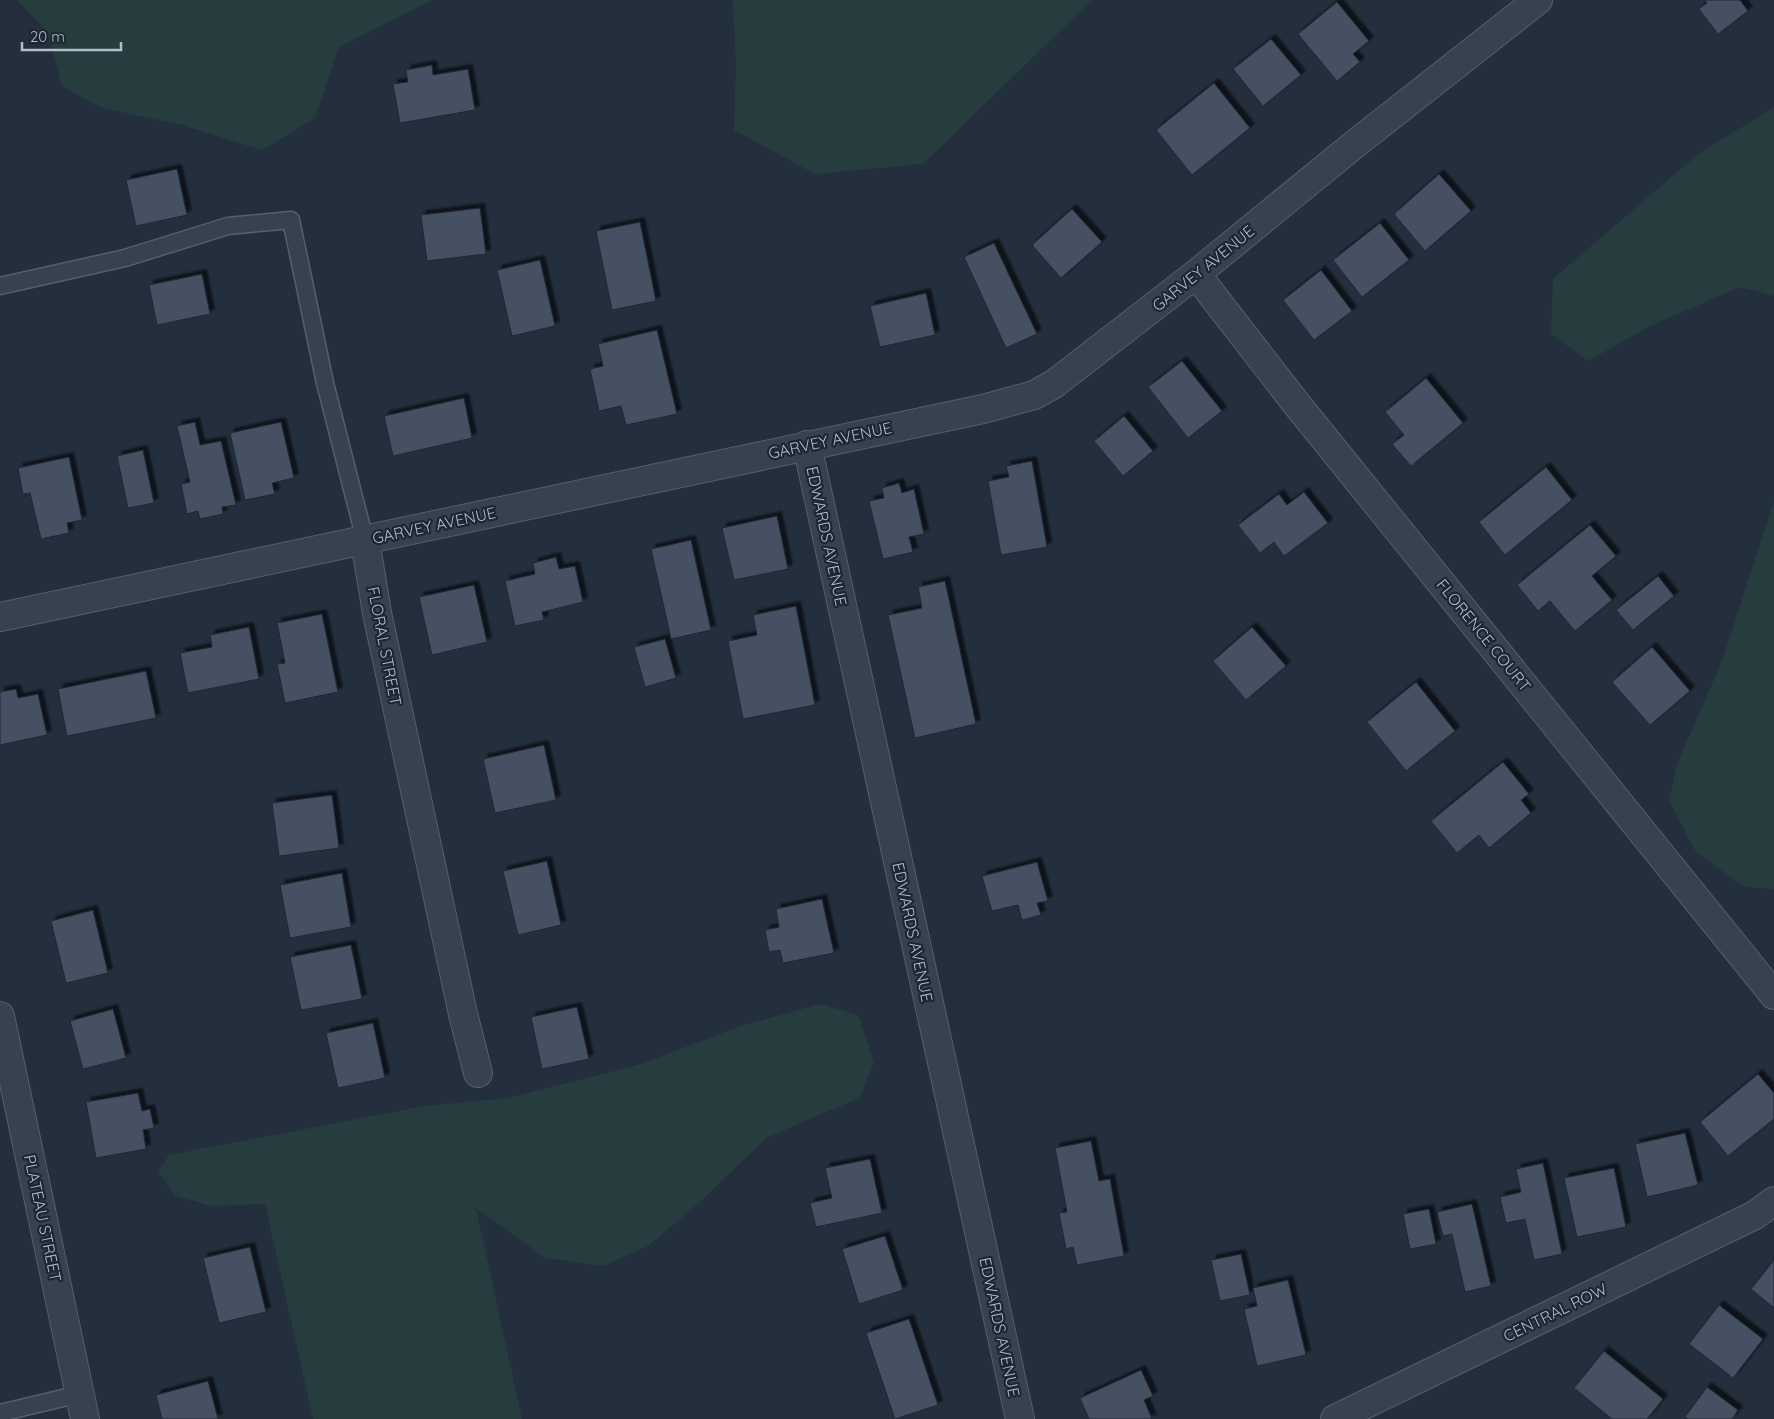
<svg xmlns="http://www.w3.org/2000/svg" width="1774" height="1419" font-family="Quicksand,sans-serif">
<defs>
<filter id="shadow"><feDropShadow dx="4.5" dy="-4.5" stdDeviation="1" flood-color="#0009"/></filter>
</defs>
<rect width="100%" height="100%" fill="#242f3e"/>
<!-- green -->
<g fill="#263c3f">
<polygon points="17,0 432,0 339,47 315,118 262,150 182,125 102,108 62,86 48,32"/>
<polygon points="733,0 1092,0 923,164 815,174 734,130 736,64"/>
<polygon points="1774,107 1774,296 1740,287 1648,327 1588,361 1551,334 1553,279 1697,155"/>
<polygon points="1774,501 1774,889 1745,887 1696,852 1669,801 1677,764 1722,661"/>
<polygon points="820,1004 858,1015 874,1063 859,1098 766,1138 700,1202 648,1246 604,1266 545,1258 476,1208 522,1419 313,1419 265,1204 212,1206 176,1196 158,1171 169,1155 425,1106 509,1098 641,1064 738,1027"/>
</g>
<!-- building -->
<g fill="#455162" stroke="#1f2835" filter="url(#shadow)">
<polygon points="1705,0 1740,0 1748,11 1718,34 1699,9 1707,3"/>
<polygon points="1337,2 1369,41 1353,54 1360,62 1337,81 1298,34"/>
<polygon points="1271,39 1301,75 1263,106 1233,69"/>
<polygon points="432,65 433,75 468,69 475,110 400,123 393,84 408,82 406,70"/>
<polygon points="1214,83 1250,128 1192,175 1156,130"/>
<polygon points="177,169 187,215 136,226 126,180"/>
<polygon points="1439,174 1471,211 1425,251 1394,214"/>
<polygon points="480,208 486,254 427,261 421,215"/>
<polygon points="1072,209 1102,242 1061,278 1032,245"/>
<polygon points="640,222 656,301 612,310 596,231"/>
<polygon points="1380,223 1409,260 1362,297 1333,260"/>
<polygon points="994,243 1037,334 1006,348 964,257"/>
<polygon points="540,260 555,326 512,336 497,270"/>
<polygon points="1321,270 1352,311 1314,340 1283,300"/>
<polygon points="202,274 210,314 157,325 149,285"/>
<polygon points="926,293 935,335 880,347 870,306"/>
<polygon points="657,330 677,414 626,425 621,406 599,411 590,369 603,366 598,344"/>
<polygon points="1182,361 1222,411 1188,438 1148,387"/>
<polygon points="1426,378 1463,423 1411,466 1392,444 1404,435 1385,412"/>
<polygon points="464,398 472,438 393,456 384,416"/>
<polygon points="1124,416 1153,451 1123,476 1094,441"/>
<polygon points="195,422 200,445 221,441 236,505 222,507 223,514 200,519 198,511 187,514 181,484 190,482 177,426"/>
<polygon points="281,422 294,478 272,483 275,494 245,500 230,433"/>
<polygon points="143,450 154,503 128,508 117,456"/>
<polygon points="69,457 82,520 67,523 69,533 41,539 30,493 23,494 18,468"/>
<polygon points="1032,461 1047,547 1001,555 988,481 1009,477 1006,466"/>
<polygon points="1546,467 1572,500 1505,555 1479,522"/>
<polygon points="899,483 902,493 914,489 924,534 909,537 913,552 883,559 869,501 884,498 882,488"/>
<polygon points="1304,492 1328,523 1284,556 1274,542 1260,553 1238,525 1279,494 1287,505"/>
<polygon points="777,516 788,569 734,580 722,528"/>
<polygon points="1590,525 1616,556 1592,576 1612,600 1575,631 1550,601 1538,611 1517,585"/>
<polygon points="691,540 711,630 671,639 651,549"/>
<polygon points="556,557 559,569 575,566 583,602 542,612 544,620 515,626 505,581 535,574 533,563"/>
<polygon points="1658,576 1674,596 1633,630 1616,610"/>
<polygon points="945,581 976,724 915,738 888,615 922,608 918,587"/>
<polygon points="474,585 487,642 432,655 419,597"/>
<polygon points="796,606 815,705 743,719 728,641 757,635 753,615"/>
<polygon points="322,614 338,692 285,703 277,664 285,663 277,623"/>
<polygon points="249,627 259,679 188,693 180,653 212,647 210,635"/>
<polygon points="1252,627 1286,666 1246,700 1213,661"/>
<polygon points="665,639 676,678 645,687 634,647"/>
<polygon points="1652,647 1690,691 1650,725 1612,682"/>
<polygon points="146,671 156,718 67,736 58,689"/>
<polygon points="1416,682 1455,731 1406,771 1367,722"/>
<polygon points="16,689 18,698 38,694 47,735 0,745 0,692"/>
<polygon points="544,745 556,800 495,813 483,759"/>
<polygon points="1503,762 1529,794 1521,800 1531,813 1489,848 1479,835 1457,853 1431,821"/>
<polygon points="332,795 339,848 279,856 272,803"/>
<polygon points="547,861 561,925 518,935 503,871"/>
<polygon points="1037,862 1048,901 1037,903 1041,915 1022,920 1018,905 992,911 982,876"/>
<polygon points="342,873 351,927 290,938 280,885"/>
<polygon points="822,899 834,953 783,963 780,950 769,952 765,930 779,927 776,909"/>
<polygon points="93,910 108,973 66,983 51,921"/>
<polygon points="351,945 362,999 301,1010 290,957"/>
<polygon points="577,1007 589,1059 542,1069 531,1017"/>
<polygon points="113,1009 126,1058 83,1069 70,1021"/>
<polygon points="373,1023 385,1078 338,1088 326,1033"/>
<polygon points="1758,1074 1774,1093 1774,1119 1728,1156 1700,1122"/>
<polygon points="138,1093 142,1111 150,1109 154,1128 143,1130 146,1149 96,1158 86,1102"/>
<polygon points="1685,1133 1698,1185 1647,1197 1635,1144"/>
<polygon points="1091,1141 1099,1181 1110,1179 1124,1256 1077,1265 1073,1247 1066,1249 1059,1213 1067,1212 1055,1148"/>
<polygon points="870,1159 882,1213 816,1227 810,1203 832,1198 825,1168"/>
<polygon points="1543,1163 1562,1254 1534,1260 1525,1219 1506,1223 1500,1197 1521,1192 1516,1169"/>
<polygon points="1614,1168 1626,1227 1577,1237 1564,1178"/>
<polygon points="1472,1204 1491,1286 1465,1292 1452,1234 1443,1236 1437,1212"/>
<polygon points="1429,1209 1436,1244 1410,1249 1403,1214"/>
<polygon points="885,1236 903,1290 859,1304 842,1249"/>
<polygon points="250,1247 266,1312 219,1323 203,1258"/>
<polygon points="1241,1254 1250,1295 1220,1301 1211,1260"/>
<polygon points="1774,1260 1774,1308 1751,1289"/>
<polygon points="1288,1280 1306,1355 1257,1366 1244,1309 1257,1306 1253,1288"/>
<polygon points="1719,1305 1763,1339 1733,1378 1689,1344"/>
<polygon points="909,1319 938,1405 895,1419 866,1333"/>
<polygon points="1604,1351 1663,1399 1647,1419 1612,1419 1574,1388"/>
<polygon points="1141,1370 1153,1396 1144,1400 1152,1419 1089,1419 1080,1398"/>
<polygon points="208,1381 218,1419 162,1419 156,1395"/>
<polygon points="1707,1387 1738,1410 1732,1419 1688,1419 1685,1417"/>
</g>
<g fill="none" stroke-linecap="round" stroke-linejoin="round">
<!-- lane casing -->
<g stroke="#565f6c" stroke-width="19">
<g id="lane">
<polyline points="0,286 125,258 228,226 291,220 325,383 365,540"/>
<polyline points="0,1413 80,1394"/>
</g>
</g>
<!-- street casing -->
<g stroke="#565f6c" stroke-width="30">
<g id="street">
<polyline points="1196,274 1295,402 1774,995"/>
<polyline points="807,445 1020,1419"/>
<polyline points="365,540 377,613 463,1014 478,1073"/>
<polyline points="0,617 983,409 1034,395 1054,384 1196,274 1355,144 1538,0"/>
<polyline points="0,1016 85,1419"/>
<polyline points="1335,1419 1755,1215 1774,1201"/>
</g>
</g>
<!-- lane -->
<use href="#lane" stroke="#38414e" stroke-width="16"/>
<!-- street -->
<use href="#street" stroke="#38414e" stroke-width="28"/>
</g>
<g text-anchor="middle" stroke-width="4.5" stroke-linejoin="round" paint-order="stroke">
<!-- street labels -->
<g font-size="16" fill="#b4bcc9" stroke="#1d2633">
<text transform="translate(1203 268) rotate(-39)" y="6">GARVEY AVENUE</text>
<text transform="translate(830 440) rotate(-12)" y="6">GARVEY AVENUE</text>
<text transform="translate(434 525) rotate(-12)" y="6">GARVEY AVENUE</text>
<text transform="translate(827 536) rotate(78)" y="6">EDWARDS AVENUE</text>
<text transform="translate(1484 635) rotate(51)" y="6">FLORENCE COURT</text>
<text transform="translate(385 646) rotate(79)" y="6">FLORAL STREET</text>
<text transform="translate(913 932) rotate(78)" y="6">EDWARDS AVENUE</text>
<text transform="translate(43 1218) rotate(78)" y="6">PLATEAU STREET</text>
<text transform="translate(1555 1312) rotate(-26)" y="6">CENTRAL ROW</text>
<text transform="translate(1000 1327) rotate(78)" y="6">EDWARDS AVENUE</text>
</g>
</g>
<!-- scale -->
<path d="M22 42v8h99v-8" fill="none" stroke="#b4bcc9" stroke-width="2.5"/>
<text x="30" y="42" font-size="15" fill="#b4bcc9" stroke="#1d2633" stroke-width="4" paint-order="stroke">20 m</text>
</svg>
